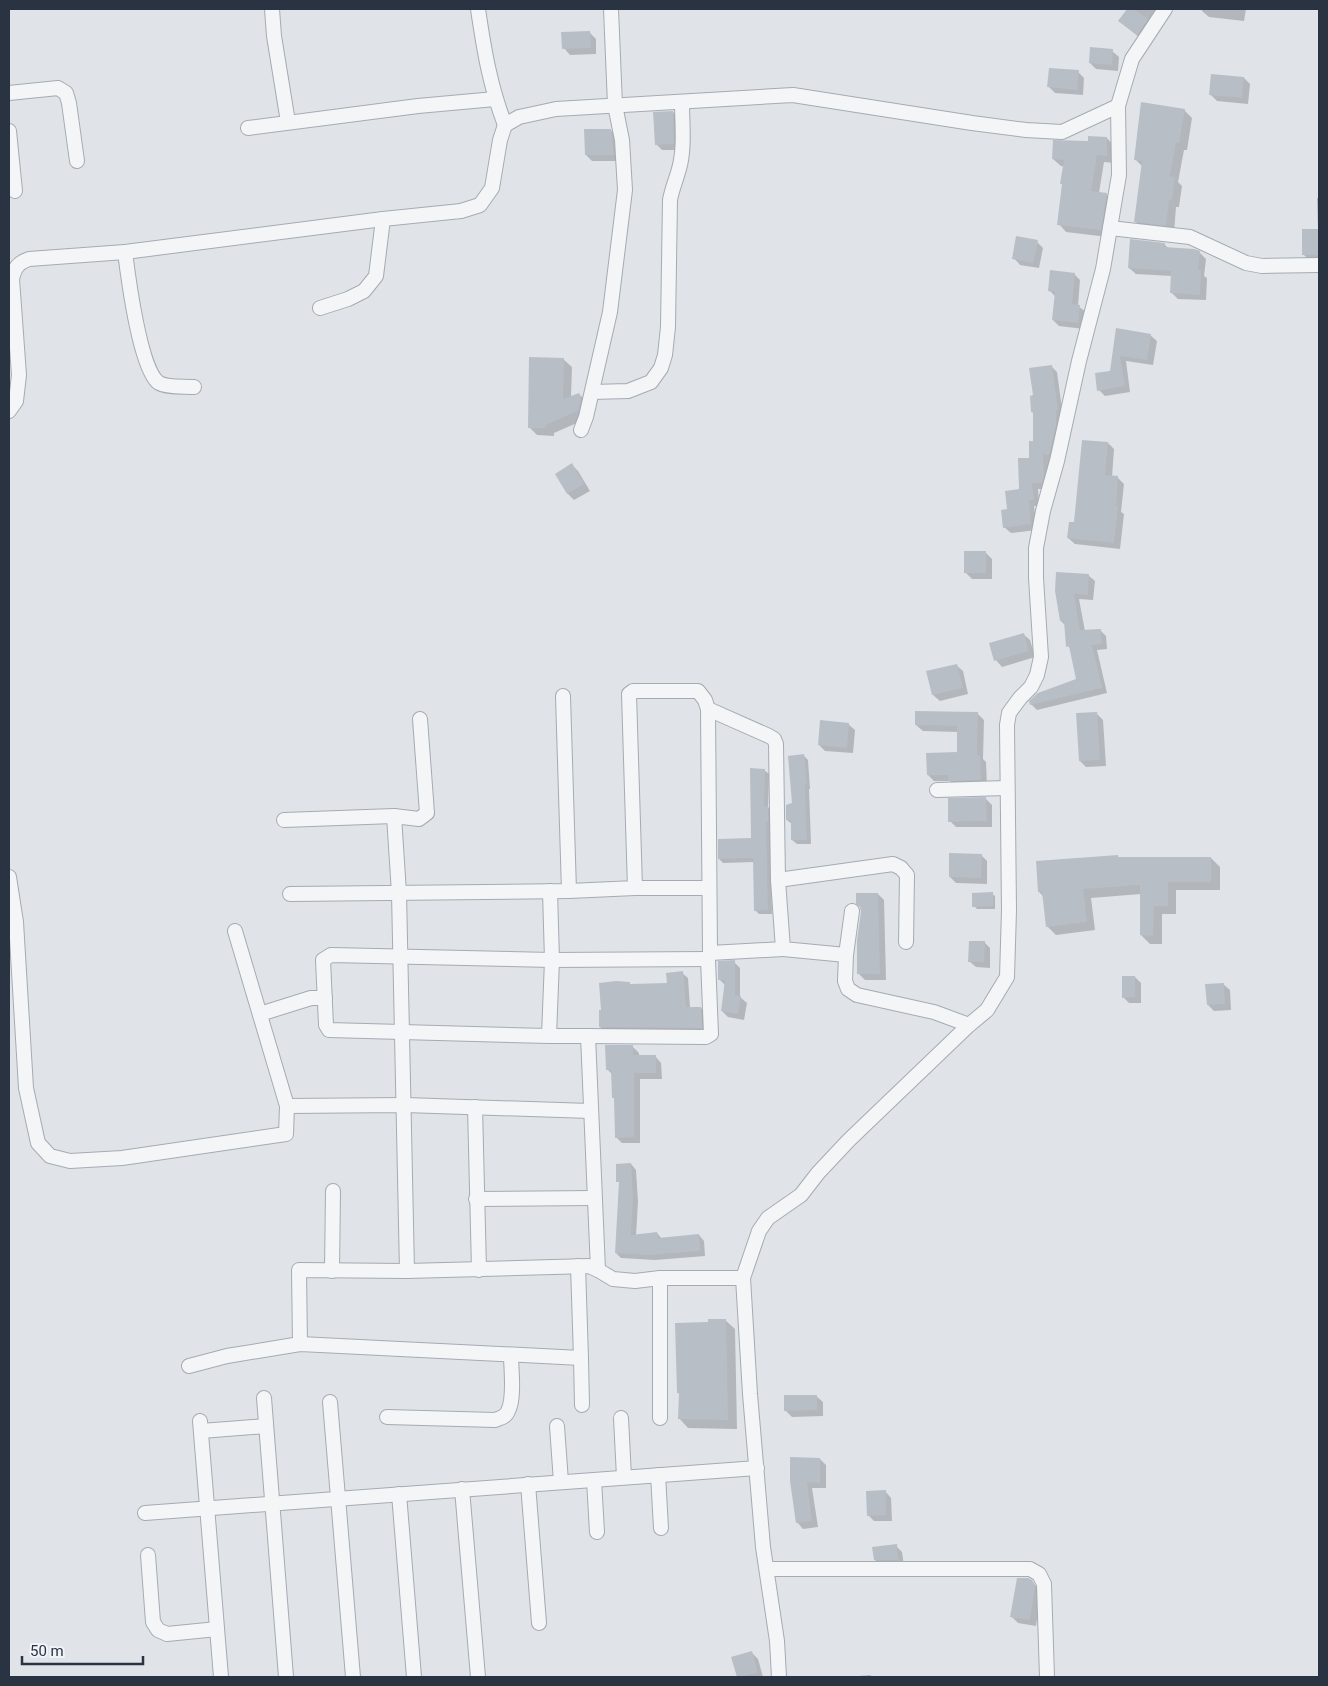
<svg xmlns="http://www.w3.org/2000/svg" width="1328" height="1686" font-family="Roboto,sans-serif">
<rect width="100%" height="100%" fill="#e0e4e9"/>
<!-- shadow -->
<g fill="#0003">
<polygon points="1128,9 1159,9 1144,41 1119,21"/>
<polygon points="1202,9 1246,9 1244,21 1209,17 1202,11"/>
<polygon points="589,32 596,39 596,54 570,55 564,48"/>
<polygon points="1112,51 1119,57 1118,71 1096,69 1090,63"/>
<polygon points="1078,72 1084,78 1083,95 1055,93 1049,87"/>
<polygon points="1244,78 1250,84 1248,104 1217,101 1211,95"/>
<polygon points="1184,110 1192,118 1187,150 1184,150 1178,182 1182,186 1179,207 1176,207 1174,233 1144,229 1136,222 1142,166 1135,159"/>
<polygon points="673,112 679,118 680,150 662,150 656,144"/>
<polygon points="610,130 617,136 620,161 592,161 586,155"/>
<polygon points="1107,138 1114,146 1114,163 1104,162 1099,193 1106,194 1114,202 1108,237 1066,232 1059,224 1065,167 1061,166 1053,159 1089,142"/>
<polygon points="1317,198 1319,198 1319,259 1309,260 1303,254 1318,230"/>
<polygon points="1037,242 1043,248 1039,268 1020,265 1014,258"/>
<polygon points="1164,244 1168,248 1199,252 1206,259 1204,276 1207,278 1206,300 1178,299 1172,293 1172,276 1136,274 1129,268"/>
<polygon points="1074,274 1080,280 1078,306 1086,312 1084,329 1059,326 1053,320 1056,297 1050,291"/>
<polygon points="1117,330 1150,335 1157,341 1153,365 1126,361 1130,392 1105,396 1099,390 1111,372"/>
<polygon points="563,359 572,367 571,397 579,394 587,402 586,419 554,433 554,436 537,435 529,427"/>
<polygon points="1051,366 1057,372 1063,416 1056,460 1049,460 1049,483 1048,489 1038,489 1039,506 1034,506 1037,530 1011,533 1004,527 1008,510 1020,490 1034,443 1034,414 1032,412 1034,396"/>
<polygon points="1108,443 1114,449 1112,477 1117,477 1124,484 1121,512 1124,514 1120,549 1075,544 1068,538 1075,524"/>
<polygon points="572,465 578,471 590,491 574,500 568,494 556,474"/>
<polygon points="985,552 992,559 992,579 972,579 966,573"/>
<polygon points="1089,576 1095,581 1093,600 1079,599 1085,631 1100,630 1106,636 1107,649 1097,650 1107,693 1037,710 1031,704 1078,680 1071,649 1068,646 1066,626 1061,621 1056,591"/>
<polygon points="1023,634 1030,640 1035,657 1002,667 996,660"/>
<polygon points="956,665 963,671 968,694 940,701 933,695 928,672"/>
<polygon points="977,713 984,720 983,759 986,762 987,786 956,787 950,781 934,781 928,775 958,753 959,732 923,731 916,725"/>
<polygon points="1096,713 1103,720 1106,766 1086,767 1080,761"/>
<polygon points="848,724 855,730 853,753 825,751 819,745"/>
<polygon points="804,756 808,760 810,789 809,789 811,844 797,844 792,840 792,824 787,820 793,804"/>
<polygon points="764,770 769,774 768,807 772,811 772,825 770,825 772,914 759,914 755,910 754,862 723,863 719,859 752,840"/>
<polygon points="986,799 992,805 992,827 956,827 950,821"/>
<polygon points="981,855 987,861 987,884 956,883 950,877"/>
<polygon points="1118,856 1119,858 1211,858 1220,867 1220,890 1176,890 1176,914 1162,914 1162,944 1150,944 1141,935 1141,894 1091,898 1095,930 1056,935 1047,926 1043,896 1039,892"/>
<polygon points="1318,888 1319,888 1319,938"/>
<polygon points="878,894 884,900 886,980 865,980 859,974"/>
<polygon points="992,894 995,896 995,909 977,909 974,906"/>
<polygon points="984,942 990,948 990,968 976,967 969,961"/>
<polygon points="734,962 740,968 740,997 747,1003 744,1020 728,1017 722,1011 726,986 719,979"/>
<polygon points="682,973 688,978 690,1008 701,1008 706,1013 707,1033 606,1032 600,1027 631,986 668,984"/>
<polygon points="1135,977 1141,983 1141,1003 1129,1003 1123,997"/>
<polygon points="1223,984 1230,990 1231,1010 1214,1011 1208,1005"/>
<polygon points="632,1046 639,1053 639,1057 655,1056 661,1063 662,1079 640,1079 640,1143 622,1143 616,1137 615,1099 612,1074 607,1069"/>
<polygon points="631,1164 636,1170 638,1202 636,1236 657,1233 662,1239 699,1235 704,1241 705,1256 655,1260 621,1258 616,1253 620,1184 618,1181"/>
<polygon points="725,1320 735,1329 737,1429 688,1428 679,1418 680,1394 678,1393 709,1324"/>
<polygon points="816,1396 823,1402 823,1416 792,1417 785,1410"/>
<polygon points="820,1459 826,1465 826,1488 812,1488 818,1527 803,1529 797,1522 791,1481"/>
<polygon points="885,1491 891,1498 892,1521 874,1521 868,1515"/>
<polygon points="896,1546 902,1552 904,1566 881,1566 875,1560"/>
<polygon points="1032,1581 1041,1593 1036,1626 1018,1623 1011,1616"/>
<polygon points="751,1652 758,1659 763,1677 738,1677 732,1658"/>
<polygon points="870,1675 873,1677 848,1677"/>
</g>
<!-- building -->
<g fill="#b8bec6">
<polygon points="1127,9 1134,9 1148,19 1137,35 1118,21"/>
<polygon points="590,31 591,48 562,49 561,32"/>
<polygon points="1090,47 1113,49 1112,65 1089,63"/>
<polygon points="1049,68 1079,70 1077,90 1047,87"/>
<polygon points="1211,74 1244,77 1242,98 1209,95"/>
<polygon points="1141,102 1185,109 1179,143 1176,143 1170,176 1175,177 1172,200 1169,200 1166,226 1134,222 1142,161 1134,160"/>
<polygon points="673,111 674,144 655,145 653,112"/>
<polygon points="584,129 611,129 614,155 585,155"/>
<polygon points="1088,136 1107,137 1107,156 1097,155 1091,191 1107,193 1101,230 1057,225 1062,184 1060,184 1064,160 1052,159 1053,140 1088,141"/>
<rect x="1302" y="229" width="17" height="26"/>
<polygon points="1016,236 1038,240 1033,263 1012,259"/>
<polygon points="1130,239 1165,243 1164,247 1194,249 1200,251 1198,270 1201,270 1200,295 1170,293 1171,271 1128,268"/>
<polygon points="1050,270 1075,273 1072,304 1080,305 1078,323 1052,320 1055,292 1048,291"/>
<polygon points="1116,328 1151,334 1147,360 1120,356 1125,386 1097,391 1095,373 1110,371"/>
<polygon points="529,357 564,358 563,399 579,393 581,398 578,411 546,425 546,428 528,428"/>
<polygon points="1052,365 1058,410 1056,410 1056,425 1049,455 1043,454 1044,476 1042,483 1032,483 1034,500 1029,500 1031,524 1003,528 1001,510 1007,509 1005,491 1019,489 1018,458 1029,458 1029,441 1033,441 1033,412 1031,412 1030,396 1033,395 1029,368"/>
<polygon points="1082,440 1108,442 1105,475 1118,476 1116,506 1118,506 1114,543 1067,538 1069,522 1074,522"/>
<polygon points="572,463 584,484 567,494 555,474"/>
<rect x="964" y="551" width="22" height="22"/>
<polygon points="1056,572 1089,574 1088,595 1074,594 1080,630 1101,629 1102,644 1092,645 1102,688 1030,705 1029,701 1038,693 1076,679 1069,646 1066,647 1064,621 1060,621 1055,591"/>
<polygon points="1024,633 1029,651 994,661 989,643"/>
<polygon points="957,664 963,688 932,695 926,671"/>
<polygon points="915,711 978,712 977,755 980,755 981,780 948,781 948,775 927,775 926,753 957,752 957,726 915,725"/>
<polygon points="1097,712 1100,760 1079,761 1076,713"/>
<polygon points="820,720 849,723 847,748 818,745"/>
<polygon points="804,754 807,785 805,785 807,840 791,840 791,820 786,820 786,805 792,803 788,756"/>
<polygon points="750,768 765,769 764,806 768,806 768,821 766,822 768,910 754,911 753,858 718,859 718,839 751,838"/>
<polygon points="986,797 987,821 948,822 948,798"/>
<polygon points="949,853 982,854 981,878 949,877"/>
<polygon points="1118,855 1118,857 1211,857 1211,882 1168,882 1168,906 1154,906 1153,936 1140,935 1140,885 1083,889 1087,922 1046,927 1042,892 1038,892 1036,861"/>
<polygon points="993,892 993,906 972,907 972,893"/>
<polygon points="856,893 878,893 880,974 857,974 857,940 861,912 860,907 856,904"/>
<polygon points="969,941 985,941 984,962 968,962"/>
<polygon points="735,960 735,995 741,996 738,1014 721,1011 725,980 718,980 718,961"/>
<polygon points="683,971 686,1007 701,1007 702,1028 599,1027 599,1010 601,1010 599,983 616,981 630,982 630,984 667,983 666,973"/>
<polygon points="1122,976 1135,976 1135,997 1122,998"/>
<polygon points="1224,983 1225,1004 1207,1005 1205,984"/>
<polygon points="605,1045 633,1045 633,1055 656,1055 656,1073 634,1073 634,1137 615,1138 614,1098 612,1098 611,1070 606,1070"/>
<polygon points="631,1163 633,1196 631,1235 657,1232 658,1238 699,1234 700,1251 649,1255 615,1253 619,1182 616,1182 616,1164"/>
<polygon points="708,1319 726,1319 728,1420 678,1419 679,1393 677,1393 675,1323 708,1322"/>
<polygon points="784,1395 817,1395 817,1410 784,1411"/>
<polygon points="790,1457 820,1458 820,1483 807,1482 812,1521 796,1523 790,1481"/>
<polygon points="886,1490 886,1515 867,1516 866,1491"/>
<polygon points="897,1544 898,1560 874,1560 872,1547"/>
<polygon points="1017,1578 1028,1578 1032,1580 1035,1586 1030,1620 1010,1617"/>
<polygon points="752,1651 758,1673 737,1677 731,1657"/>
</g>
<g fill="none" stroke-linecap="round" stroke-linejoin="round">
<!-- street casing -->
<g stroke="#a5abb3" stroke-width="16">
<g id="street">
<polyline points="272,9 274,36 288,122"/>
<path d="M478,9c6,41 12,77 27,116"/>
<polyline points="9,93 58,88 66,93 69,103 77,161"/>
<polyline points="248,128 418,106 495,99"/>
<polyline points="9,131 15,191"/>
<polyline points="1110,228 1190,237 1246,263 1262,266 1319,265"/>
<path d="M125,252c3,24 15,119 34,131 9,5 25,3 35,4"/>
<polyline points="320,308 348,299 364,291 376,276 383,219"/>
<path d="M592,392l36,-1 23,-9 10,-14 4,-13 3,-28 2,-127c2,-11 6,-20 9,-31 6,-21 3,-46 3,-67"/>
<path d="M9,411l7,-10 3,-26 -7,-96c3,-12 6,-16 17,-20l96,-7 258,-33 78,-8 19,-6 12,-17 8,-48 5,-15 14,-8 37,-8 237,-14 179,28 54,7 36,2 56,-26"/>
<polyline points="581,430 586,417 610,312 625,190 622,140 615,105 611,9"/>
<polyline points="563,696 569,891"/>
<polyline points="937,790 1007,788"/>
<polyline points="284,820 394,816"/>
<polyline points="9,877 16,922 26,1088 38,1143 50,1156 70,1161 122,1158 286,1134 287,1106"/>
<polyline points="778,880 893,864 901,868 907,875 906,942"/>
<polyline points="635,888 708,888"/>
<polyline points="550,891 552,960 549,1036 588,1036 598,1270 613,1279 635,1281 660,1278 743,1278"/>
<polyline points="290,894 569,891 635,888 629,694 633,691 698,691 705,700 708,709 769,736 774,739 776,744 778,880 783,949 846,955"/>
<polyline points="852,911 846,955 845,981 848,989 857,995 934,1012 969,1025"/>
<polyline points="235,931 287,1106 405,1105 590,1111"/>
<polyline points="710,953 783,949"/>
<polyline points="260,1014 311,998 325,998"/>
<polyline points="549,1036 329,1030 326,1025 323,960 331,955 552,960 708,959"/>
<polyline points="588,1036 706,1037 711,1034 708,959 710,953 708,709"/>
<polyline points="475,1107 479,1270"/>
<polyline points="476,1199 594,1198"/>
<polyline points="578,1266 581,1358"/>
<polyline points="332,1271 333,1191"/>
<polyline points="407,1271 399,893 394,816 419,819 427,813 420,719"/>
<polyline points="660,1278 660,1418"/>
<polyline points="300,1344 299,1270 407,1271 589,1266 598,1270"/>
<polyline points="189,1366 227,1356 300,1344 581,1358 582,1405"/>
<polyline points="264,1398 286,1677"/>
<polyline points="330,1402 353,1677"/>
<path d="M387,1417l108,3c5,-2 11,-3 13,-9 7,-13 3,-42 3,-56"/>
<polyline points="621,1418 624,1477"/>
<polyline points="200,1421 221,1677"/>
<polyline points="557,1426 561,1482"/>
<polyline points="201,1431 266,1426"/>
<polyline points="658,1475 661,1528"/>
<polyline points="594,1480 597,1532"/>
<polyline points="528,1484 539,1623"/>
<polyline points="462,1489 478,1677"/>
<polyline points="399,1494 414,1677"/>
<polyline points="145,1513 757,1468"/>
<polyline points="148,1555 153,1622 158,1630 167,1634 217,1629"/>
<polyline points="767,1569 1030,1569 1039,1574 1044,1584 1047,1677"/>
<polyline points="779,1677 777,1641 763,1547 750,1394 743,1278 759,1231 768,1218 801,1195 818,1173 849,1140 969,1025 987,1010 1007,977 1009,910 1007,725 1009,713 1020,698 1031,687 1037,675 1041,657 1036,578 1036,548 1043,511 1057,461 1079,361 1103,269 1119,175 1118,106 1132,59 1165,9"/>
</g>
</g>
<!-- street -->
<use href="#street" stroke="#f3f5f7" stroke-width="14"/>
</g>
<!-- border -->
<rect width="1328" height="1686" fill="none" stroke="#293341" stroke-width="20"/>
<!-- scale -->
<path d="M22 1656v8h121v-8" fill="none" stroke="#293341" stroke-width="2.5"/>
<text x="30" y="1656" font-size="15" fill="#293341" stroke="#f0f3f7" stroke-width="4" paint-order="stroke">50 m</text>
</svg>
